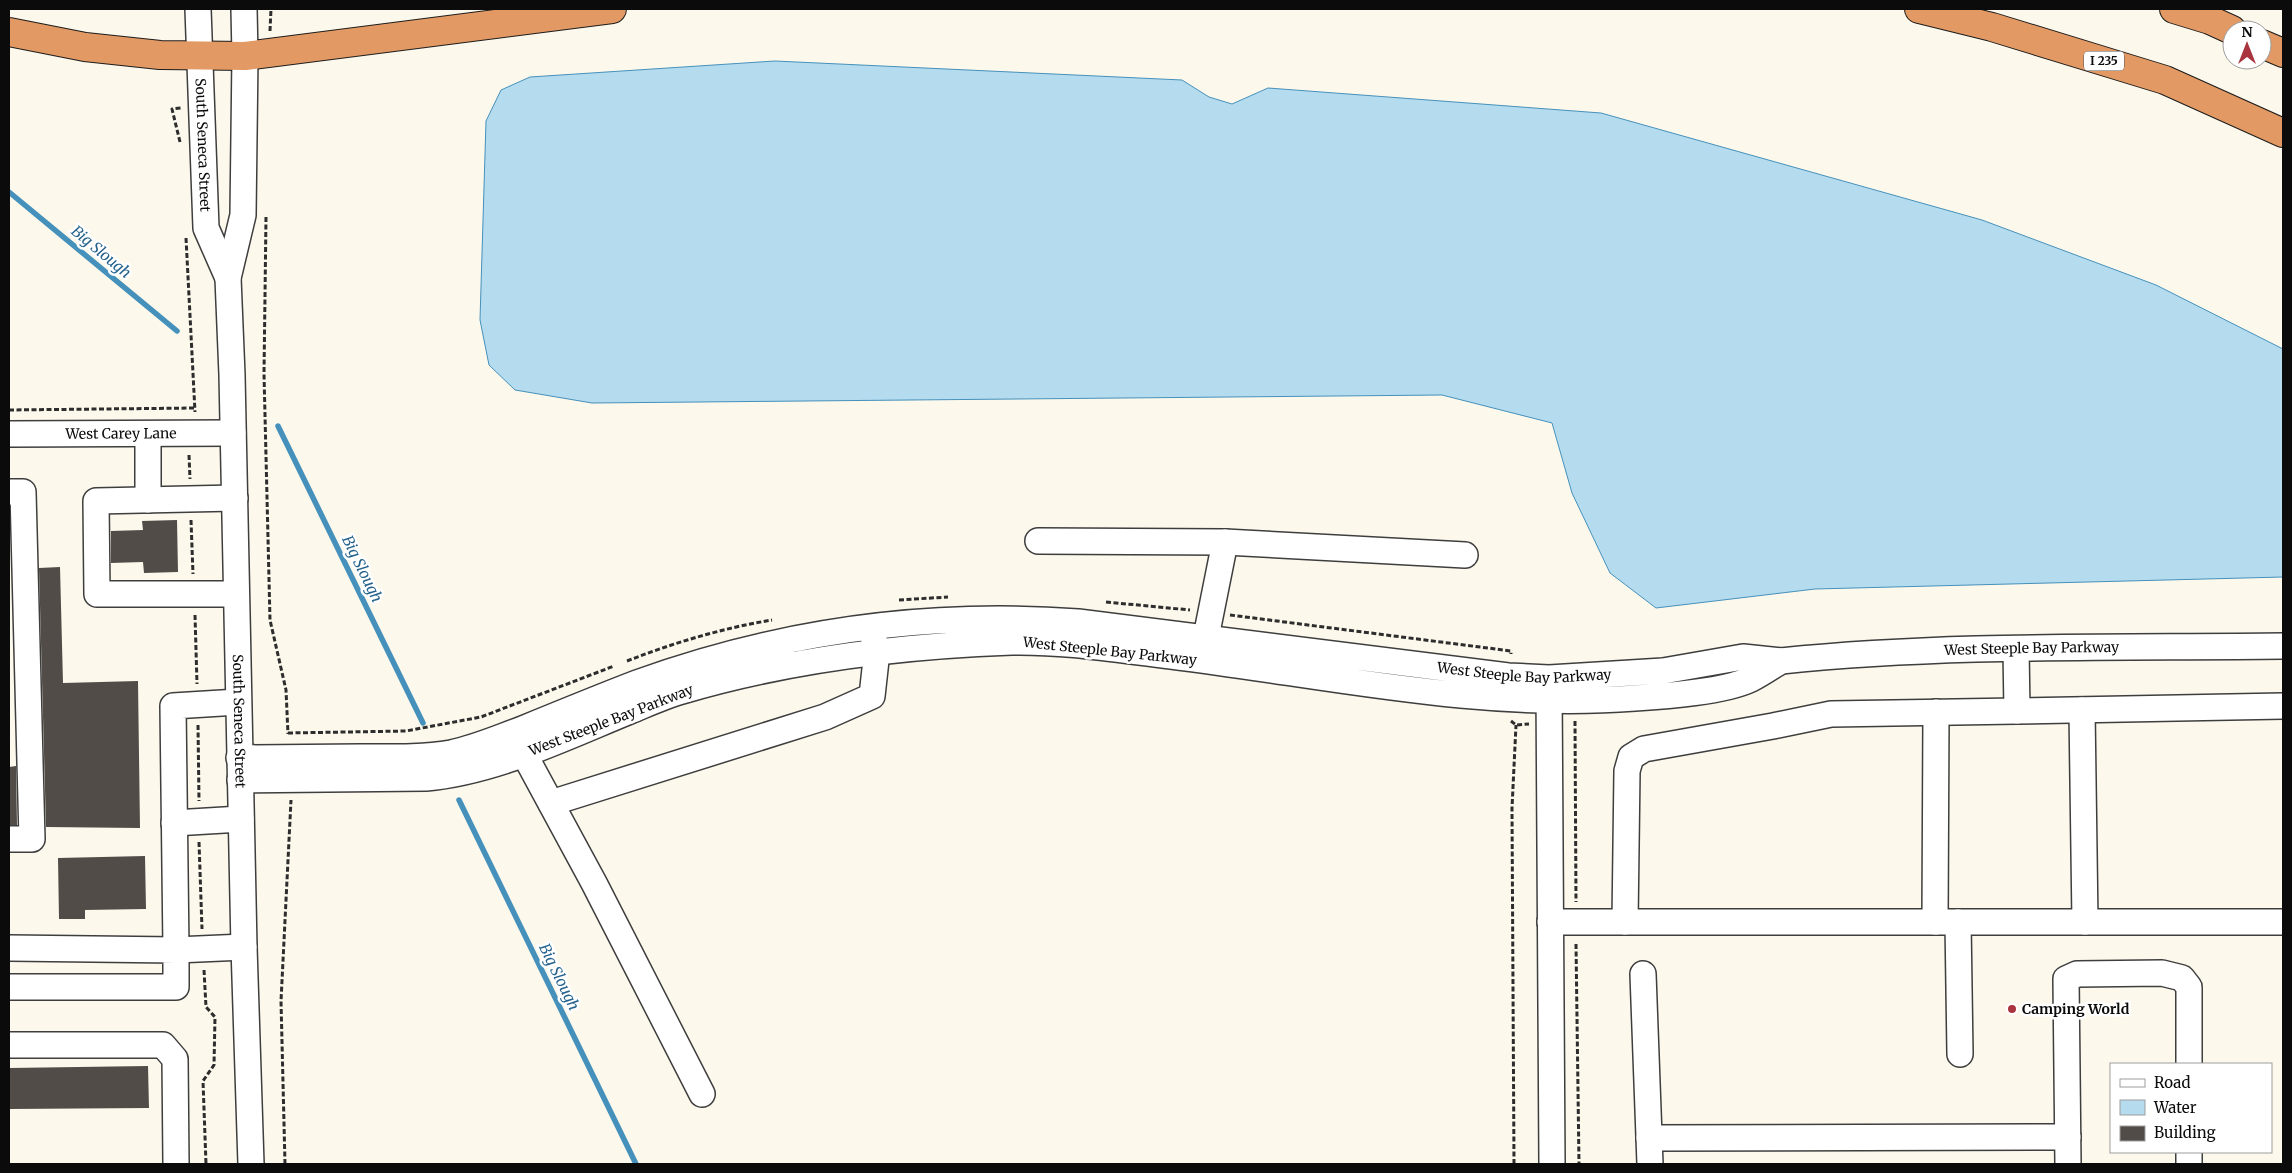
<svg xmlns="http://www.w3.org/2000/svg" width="2292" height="1173" font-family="Merriweather,serif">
<rect width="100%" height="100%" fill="#fcf8eb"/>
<!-- water -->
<polygon fill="#b5dbee" stroke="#4591bc" points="775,61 1182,80 1209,97 1232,104 1268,88 1601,113 1982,220 2156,285 2283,349 2283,577 1815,589 1656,608 1610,573 1572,493 1552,423 1442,395 592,403 515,390 489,365 480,320 486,121 501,90 530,77"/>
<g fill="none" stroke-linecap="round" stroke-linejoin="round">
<!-- stream -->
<g stroke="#4591bc" stroke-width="5.5">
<polyline points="9,192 177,331"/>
<polyline points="278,426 423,723"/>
<polyline points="459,800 636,1164"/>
</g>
</g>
<!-- building -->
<g fill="#524c48">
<polygon points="177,520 178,572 144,573 143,562 111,563 111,531 143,530 142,521"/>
<polygon points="60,567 63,683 138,681 140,828 46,827 39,568"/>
<polygon points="16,766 17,825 9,825 9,767"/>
<polygon points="145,856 146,909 85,910 85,919 59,919 58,858"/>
<polygon points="148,1066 149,1108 9,1109 9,1068"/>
</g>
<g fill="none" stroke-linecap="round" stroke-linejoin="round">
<!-- minor casing -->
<g stroke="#3e3e3e" stroke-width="28">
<g id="minor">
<path id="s1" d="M198,9l8,219 22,50"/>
<path id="s2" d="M244,9l1,47 -2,159 -15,63 4,97 12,572 7,217"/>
<path id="s3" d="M9,434l224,-1"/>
<polyline points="148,434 148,500"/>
<polyline points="9,492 23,492 32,839 9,839"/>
<polyline points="235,498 96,501 97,594 236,594"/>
<polyline points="1038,541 1225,542 1465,555"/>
<polyline points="1206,654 1206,637 1225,542"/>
<path id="s4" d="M1781,661c167,-17 335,-13 502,-15"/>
<polyline points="1549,686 1552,1164"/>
<polyline points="238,702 173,706 176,950 244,947"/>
<polyline points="2082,710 2085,922"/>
<polyline points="2017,711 2283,706"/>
<polyline points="516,739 594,883 702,1094"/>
<path id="s5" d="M239,758c41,0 81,-1 121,-1 30,0 61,1 91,-4 24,-5 47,-15 69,-23 39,-16 78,-32 117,-47 141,-51 291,-72 441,-61l430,54 41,2 114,-7 80,-14 38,4c-10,6 -20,13 -30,18 -27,13 -85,17 -116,19 -156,12 -310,-23 -464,-42 -52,-6 -107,-15 -159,-14 -112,4 -222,17 -330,49 -18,5 -35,13 -52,20 -64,26 -135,61 -204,67l-186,2"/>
<polyline points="551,803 825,717 872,696 877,651 873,636"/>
<polyline points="174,823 241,819"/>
<polyline points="1550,922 2283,922"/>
<polyline points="1625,922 1627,771 1631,757 1644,749 1773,726 1831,714 2017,711 2016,649"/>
<polyline points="1935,922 1936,712"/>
<polyline points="1958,922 1960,1054"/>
<polyline points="9,948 176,950 176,987 9,987"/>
<polyline points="1643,974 1650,1164"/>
<polyline points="9,1045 163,1045 175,1059 176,1164"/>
<polyline points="1649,1138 2068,1137"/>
<polyline points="2189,1152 2189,1164"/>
<polyline points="2068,1164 2066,979 2077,974 2162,973 2182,978 2189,987 2189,1064"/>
</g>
</g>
<!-- highway casing -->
<g stroke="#1c1c1c" stroke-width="30">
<g id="highway">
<polyline points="1919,9 1992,27 2165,80 2283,133"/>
<polyline points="2174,9 2210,20 2232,30"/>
<polyline points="9,32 85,47 160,55 245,56 612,9"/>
<polyline points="2262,44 2283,53"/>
</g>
</g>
<!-- path -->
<g stroke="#2d2d2d" stroke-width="3" stroke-dasharray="5 2.5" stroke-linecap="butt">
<polyline points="270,31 271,9"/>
<polyline points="180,142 172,109 181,108"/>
<polyline points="266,217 264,374 270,620 286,690 288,734"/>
<polyline points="186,238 195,412"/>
<polyline points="9,410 195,408"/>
<polyline points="189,455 190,479"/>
<polyline points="191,520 193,574"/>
<polyline points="899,600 948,597"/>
<polyline points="1106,602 1190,610"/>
<polyline points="195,615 197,684"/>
<polyline points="1230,615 1511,651 1511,654"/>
<path d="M627,661c46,-18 96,-33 145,-41"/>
<polyline points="1511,721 1516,725 1529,724"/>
<polyline points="1575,721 1576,902"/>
<polyline points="198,725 199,801"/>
<polyline points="288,733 406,731 481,717 614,666"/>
<polyline points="199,842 202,929"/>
<polyline points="1576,944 1579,1164"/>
<polyline points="204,970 206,1007 215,1017 214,1065 203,1081 206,1164"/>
<polyline points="285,1164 281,1001 291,800"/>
<polyline points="1514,1164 1512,808 1516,725"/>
</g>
<!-- minor -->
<use href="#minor" stroke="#fff" stroke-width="25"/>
<!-- highway -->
<use href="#highway" stroke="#e29963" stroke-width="28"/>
</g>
<!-- markers -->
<circle fill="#a9343e" stroke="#fff" stroke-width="2" cx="2012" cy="1009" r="5"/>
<g text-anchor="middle" stroke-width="5" stroke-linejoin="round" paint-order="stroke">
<!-- shield labels -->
<rect fill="#fff" stroke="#545454" stroke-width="1" x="2084" y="51.5" width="40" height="19" rx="4"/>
<g font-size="12" font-weight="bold" fill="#0b0b0b">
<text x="2104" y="65">I 235</text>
</g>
<!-- street labels -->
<g font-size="14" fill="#0b0b0b" stroke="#fff">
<text dy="5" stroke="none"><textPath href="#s1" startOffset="136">South Seneca Street</textPath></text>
<text dy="5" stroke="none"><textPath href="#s3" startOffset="112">West Carey Lane</textPath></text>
<text dy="5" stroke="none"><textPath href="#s4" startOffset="251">West Steeple Bay Parkway</textPath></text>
<text transform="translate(1110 651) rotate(6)" y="5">West Steeple Bay Parkway</text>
<text dy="5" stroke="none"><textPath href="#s5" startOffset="1309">West Steeple Bay Parkway</textPath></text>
<text transform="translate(611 720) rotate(-21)" y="5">West Steeple Bay Parkway</text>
<text dy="5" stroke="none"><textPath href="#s2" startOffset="714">South Seneca Street</textPath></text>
</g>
<!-- poi labels -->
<g font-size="14" font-weight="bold" fill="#0b0b0b" stroke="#fff" text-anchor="start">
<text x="2022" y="1014">Camping World</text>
</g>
<!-- water labels -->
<g font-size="15" font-style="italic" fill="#24628c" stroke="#fff">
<text transform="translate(101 252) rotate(40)" y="5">Big Slough</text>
<text transform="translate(362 569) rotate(64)" y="5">Big Slough</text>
<text transform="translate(559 977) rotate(64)" y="5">Big Slough</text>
</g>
</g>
<!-- border -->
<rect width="2292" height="1173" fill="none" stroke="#0b0b0b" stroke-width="20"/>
<!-- legend -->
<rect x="2110" y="1063" width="162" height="90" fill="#ffffff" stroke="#9d9d9d"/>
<rect x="2120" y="1079" width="25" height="8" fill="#ffffff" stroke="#9d9d9d"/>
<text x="2154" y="1088" font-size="15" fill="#0b0b0b">Road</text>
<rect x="2120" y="1100" width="25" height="15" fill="#b5dbee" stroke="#9d9d9d"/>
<text x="2154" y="1113" font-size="15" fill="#0b0b0b">Water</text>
<rect x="2120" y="1126" width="25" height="15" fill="#524c48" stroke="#9d9d9d"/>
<text x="2154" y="1138" font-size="15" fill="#0b0b0b">Building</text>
<!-- north arrow -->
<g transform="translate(2247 45)"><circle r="24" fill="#ffffff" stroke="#9d9d9d"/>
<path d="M0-4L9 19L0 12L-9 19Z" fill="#a9343e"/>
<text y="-8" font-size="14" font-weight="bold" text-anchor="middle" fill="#0b0b0b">N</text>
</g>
</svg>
